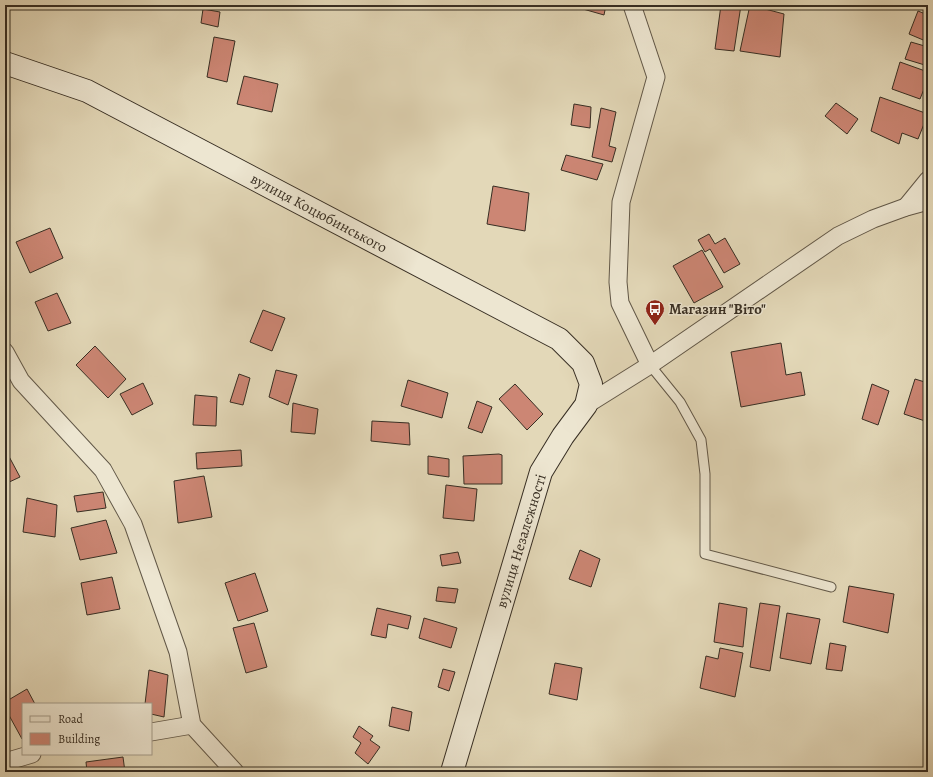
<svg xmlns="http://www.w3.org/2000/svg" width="933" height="777" font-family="Alegreya,serif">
<rect width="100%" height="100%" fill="#e3d8b8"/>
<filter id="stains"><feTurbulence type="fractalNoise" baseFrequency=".005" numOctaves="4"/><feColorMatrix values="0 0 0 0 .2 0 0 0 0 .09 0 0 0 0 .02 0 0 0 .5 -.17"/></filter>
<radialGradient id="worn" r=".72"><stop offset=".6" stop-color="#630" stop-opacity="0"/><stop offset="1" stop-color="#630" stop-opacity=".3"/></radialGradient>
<!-- building -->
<g fill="#cc8674" stroke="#372e23">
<polygon points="584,5 606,5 604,15 583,9"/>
<polygon points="721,5 741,5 734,51 715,49"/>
<polygon points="750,5 784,14 780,57 740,51"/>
<polygon points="203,9 220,12 218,27 201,23"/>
<polygon points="918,11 928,15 928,42 909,34"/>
<polygon points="214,37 235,41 227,82 207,77"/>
<polygon points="911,42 928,47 928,66 905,59"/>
<polygon points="900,62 928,72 928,79 920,99 892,89"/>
<polygon points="244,76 278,84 272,112 237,104"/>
<polygon points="880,97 928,114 918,139 902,133 899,144 871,131"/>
<polygon points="836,103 858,119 847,134 825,116"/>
<polygon points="574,104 591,107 590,128 571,125"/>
<polygon points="601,108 616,112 609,146 616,148 612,162 592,157"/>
<polygon points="566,155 603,164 597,180 561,170"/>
<polygon points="493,186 529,193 525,231 487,224"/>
<polygon points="50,228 63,258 30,273 16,242"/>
<polygon points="709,234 715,244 725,238 740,264 724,273 710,249 705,252 698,240"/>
<polygon points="702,250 723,287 694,303 673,266"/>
<polygon points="57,293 71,323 48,331 35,302"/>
<polygon points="263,310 285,318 272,351 250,342"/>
<polygon points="781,343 786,375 801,372 805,395 741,407 731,352"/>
<polygon points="95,346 126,379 108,398 76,365"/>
<polygon points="276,370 297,375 288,405 269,397"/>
<polygon points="239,374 250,378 243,405 230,402"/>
<polygon points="915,379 928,383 928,422 904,414"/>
<polygon points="408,380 448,393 442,418 401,406"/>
<polygon points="143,383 153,404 132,415 120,394"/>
<polygon points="515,384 543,414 527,430 499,399"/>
<polygon points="872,384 889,391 878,425 862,419"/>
<polygon points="195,395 217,397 216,426 193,425"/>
<polygon points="477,401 492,407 482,433 468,428"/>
<polygon points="293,403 318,409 315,434 291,432"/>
<polygon points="372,421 409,423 410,445 371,441"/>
<polygon points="5,449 20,477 5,484"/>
<polygon points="241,450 242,466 197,469 196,453"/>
<polygon points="499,454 502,455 502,484 464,484 463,456"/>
<polygon points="428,456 449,459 449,477 428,474"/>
<polygon points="204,476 212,517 178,523 174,481"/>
<polygon points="446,485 477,489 474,521 443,518"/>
<polygon points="103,492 106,508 77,512 74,496"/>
<polygon points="27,498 57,505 55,537 23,532"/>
<polygon points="106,520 117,553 80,560 71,528"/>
<polygon points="580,550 600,559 591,587 569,579"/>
<polygon points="458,552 461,563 442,566 440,555"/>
<polygon points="255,573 268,611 238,621 225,583"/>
<polygon points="112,577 120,609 87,615 81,583"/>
<polygon points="849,586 894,594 888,633 843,622"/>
<polygon points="438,587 458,589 455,603 436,601"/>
<polygon points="719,603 747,608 743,647 714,642"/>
<polygon points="760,603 780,606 770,671 750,667"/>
<polygon points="377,608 411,616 408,629 388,624 386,638 371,635"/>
<polygon points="787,613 820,619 811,664 780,658"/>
<polygon points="424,618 457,628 451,648 419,638"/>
<polygon points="254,623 267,667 246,673 233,628"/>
<polygon points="830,643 846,646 842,671 826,669"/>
<polygon points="720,648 743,653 735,697 700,688 706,656 718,659"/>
<polygon points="555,663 582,668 577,700 549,694"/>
<polygon points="443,669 455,672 449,691 438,687"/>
<polygon points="149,670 168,675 164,717 151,714 151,704 145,704"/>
<polygon points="27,689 35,704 23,704 22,739 5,708 5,702"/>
<polygon points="392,707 412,712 409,731 389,726"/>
<polygon points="359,726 373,736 370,740 380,747 368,764 355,753 361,743 353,737"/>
<polygon points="123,757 125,772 87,772 86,762"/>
</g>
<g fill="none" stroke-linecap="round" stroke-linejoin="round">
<!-- lane casing -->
<g stroke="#625848" stroke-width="11">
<polyline id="lane" points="650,365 680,402 701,440 705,474 705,554 831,587"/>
</g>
<!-- street casing -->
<g stroke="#625848" stroke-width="19">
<g id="street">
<polyline points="632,5 656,77 621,202 618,282 620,303 650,365"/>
<polyline points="906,207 928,180"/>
<polyline points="5,352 21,381 103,470 133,524 178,652 192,725 235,772"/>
<polyline points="586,405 650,365 838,236 873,219 906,207 928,201"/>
<polyline points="151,732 192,725"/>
<polyline points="5,762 32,754"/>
</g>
</g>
<!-- secondary casing -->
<g stroke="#372e23" stroke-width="24">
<polyline id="secondary" points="5,63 87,91 559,339 583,363 591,384 586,405 563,436 541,472 452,772"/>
</g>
<!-- lane -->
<use href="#lane" stroke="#ede6d1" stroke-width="9"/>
<!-- street -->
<use href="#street" stroke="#ede6d1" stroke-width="17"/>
<!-- secondary -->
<use href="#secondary" stroke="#ede6d1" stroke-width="22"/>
</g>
<!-- icons -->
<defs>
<g id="bus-pin" transform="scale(1)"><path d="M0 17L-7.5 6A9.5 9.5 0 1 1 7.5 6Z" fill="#8f2418" stroke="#ede6d1"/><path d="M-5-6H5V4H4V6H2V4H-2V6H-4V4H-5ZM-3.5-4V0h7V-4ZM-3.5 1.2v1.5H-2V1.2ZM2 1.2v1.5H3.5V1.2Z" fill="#fff"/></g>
</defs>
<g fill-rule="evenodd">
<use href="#bus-pin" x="655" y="309"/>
</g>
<g text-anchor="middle" stroke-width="3" stroke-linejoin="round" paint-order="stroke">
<!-- street labels -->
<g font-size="15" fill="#372e23" stroke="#ede6d1">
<text transform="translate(319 213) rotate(28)" y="5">вулиця Коцюбинського</text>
<text transform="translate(521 541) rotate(-73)" y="5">вулиця Незалежності</text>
</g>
<!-- poi labels -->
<g font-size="15" font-weight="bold" fill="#372e23" stroke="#ede6d1" text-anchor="start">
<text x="669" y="314">Магазин "Віто"</text>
</g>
</g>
<!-- margin -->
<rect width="933" height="777" fill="none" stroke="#e3d8b8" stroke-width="20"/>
<rect x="6" y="6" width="921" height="765" fill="none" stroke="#372e23" stroke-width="2"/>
<rect x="10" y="10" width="913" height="757" fill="none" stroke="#372e23"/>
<!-- legend -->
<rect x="22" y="703" width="130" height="52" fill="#ede6d1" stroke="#a49c8b"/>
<rect x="30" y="716" width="20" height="6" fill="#ede6d1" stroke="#a49c8b"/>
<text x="58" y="723" font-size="12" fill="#372e23">Road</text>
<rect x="30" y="733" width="20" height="12" fill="#cc8674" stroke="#a49c8b"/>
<text x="58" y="743" font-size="12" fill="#372e23">Building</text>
<rect width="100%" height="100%" filter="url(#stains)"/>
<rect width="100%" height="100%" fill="url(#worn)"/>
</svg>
